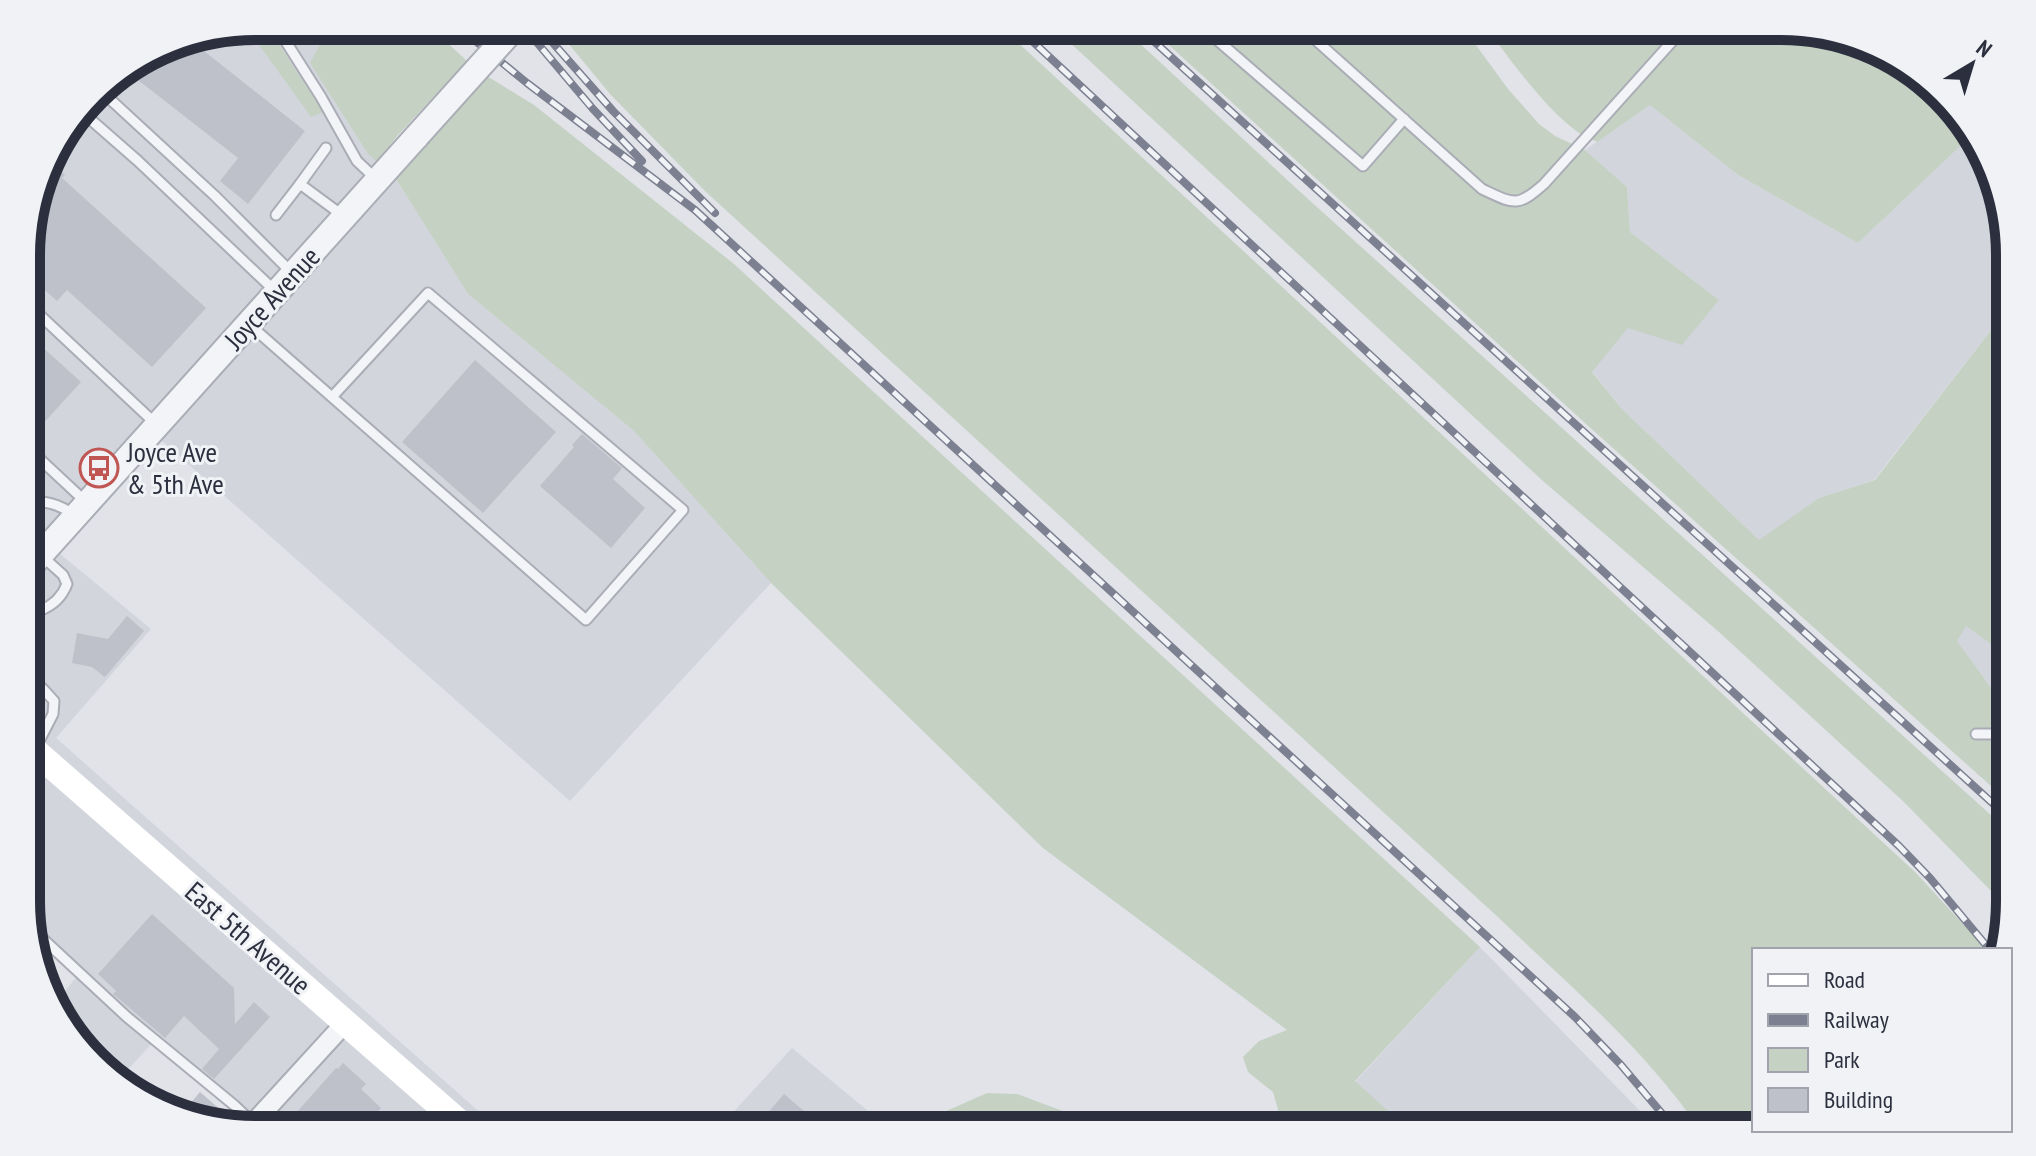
<svg xmlns="http://www.w3.org/2000/svg" width="2036" height="1156" font-family="'PT Sans Narrow',sans-serif">
<rect width="100%" height="100%" fill="#e1e3e8"/>
<!-- built -->
<g fill="#d3d5dd">
<polygon points="255,26 330,26 311,64 368,154 396,179 468,294 634,431 771,583 570,801 161,440 59,553 151,629 56,738 500,1130 255,1130 158,1037 119,1079 64,1028 55,1002 82,971 28,923 28,226 50,153 104,83 168,43"/>
<polygon points="1650,105 1738,175 1858,243 1973,134 2009,240 2009,307 1874,480 1819,498 1760,541 1622,409 1592,371 1628,328 1719,300 1630,232 1627,187 1585,150"/>
<polygon points="1965,625 2010,658 2010,716 2003,704 1957,641"/>
<polygon points="1480,947 1643,1114 1654,1130 1409,1130 1355,1082"/>
<polygon points="792,1048 891,1130 717,1130"/>
</g>
<!-- green -->
<g fill="#c4d1c3">
<polygon points="255,26 267,26 323,112 311,117 247,28"/>
<polygon points="330,26 429,26 467,61 397,136 377,162 368,154 310,63"/>
<path d="M554,26h446l915,846 60,65 9,13h-230v180h-54c-54,-80 -131,-145 -201,-212l-794,-727 -95,-97z"/>
<polygon points="1052,26 1121,26 1297,189 2003,826 2010,832 2010,913 1994,894 1904,802 1719,632 1543,481"/>
<polygon points="1148,26 1462,26 1508,89 1539,124 1555,136 1585,150 1627,187 1630,232 1719,300 1682,345 1628,328 1592,372 1622,409 1759,540 1819,498 1875,480 2009,307 2010,658 1966,626 1957,641 2003,704 2010,716 2010,803 1595,432"/>
<path d="M1485,26h296l114,30 77,72 1,6 -115,109 -120,-68 -88,-70 -53,37c-7,-4 -16,-7 -22,-12 -32,-24 -66,-72 -90,-104z"/>
<path d="M485,75l49,30 200,159 746,683 -125,134 54,49h-56l-8,-6 -5,6h-66l5,-17 -6,-21 -25,-20 -5,-15 16,-16 28,-11 -244,-182 -272,-265 -137,-152 -166,-137 -72,-115c17,-17 32,-35 47,-54 15,-16 31,-31 42,-50z"/>
<polygon points="987,1093 1017,1094 1114,1130 915,1130 924,1121"/>
</g>
<!-- building -->
<g fill="#bfc1ca">
<polygon points="189,39 305,131 248,204 220,181 238,158 138,80 167,44"/>
<polygon points="48,160 65,175 62,178 206,308 152,367 67,290 57,301 28,275 28,226 33,209 46,195 39,189"/>
<polygon points="28,334 81,382 40,427 28,417"/>
<polygon points="475,360 556,432 483,513 402,442"/>
<polygon points="582,434 622,468 613,479 645,508 611,548 540,486 574,447 572,445"/>
<polygon points="127,616 144,631 105,677 92,667 72,663 77,633 108,639"/>
<polygon points="152,914 234,988 235,1024 254,1002 270,1017 214,1079 202,1069 219,1049 184,1016 165,1038 113,994 116,991 98,974"/>
<polygon points="343,1063 366,1084 361,1089 381,1108 362,1130 281,1130 336,1068 338,1069"/>
<polygon points="200,1092 238,1125 237,1125 184,1111"/>
<polygon points="784,1094 818,1123 812,1130 753,1130"/>
</g>
<g fill="none" stroke-linecap="round" stroke-linejoin="round">
<!-- service casing -->
<g stroke="#aaadb5" stroke-width="13">
<g id="service">
<polyline points="276,26 321,97 357,161 375,178"/>
<polyline points="1201,26 1363,166 1404,119"/>
<path d="M1300,26l182,163c32,15 35,19 62,-5l142,-158"/>
<polyline points="99,89 215,196 291,272"/>
<polyline points="82,112 138,161 274,290"/>
<polyline points="300,184 326,148"/>
<polyline points="276,215 300,184 342,215"/>
<polyline points="28,304 157,425"/>
<polyline points="251,326 586,620 683,510 428,293 332,397"/>
<polyline points="28,448 87,503"/>
<path d="M28,501c18,0 30,3 45,13"/>
<path d="M28,603l13,7c13,-5 21,-13 26,-26l-4,-9 -20,-18"/>
<polyline points="28,675 44,690 54,701 53,714 36,747"/>
<polyline points="1976,734 2010,734"/>
<polyline points="28,925 127,1017 234,1105 253,1123"/>
<polyline points="435,1130 447,1116"/>
</g>
</g>
<!-- minor casing -->
<g stroke="#aaadb5" stroke-width="22">
<polyline id="minor" points="249,1128 345,1023"/>
</g>
<!-- tertiary casing -->
<g stroke="#aaadb5" stroke-width="28">
<polyline id="tertiary" points="28,569 417,136"/>
</g>
<!-- service -->
<use href="#service" stroke="#f3f4f7" stroke-width="9"/>
<!-- minor -->
<use href="#minor" stroke="#f3f4f7" stroke-width="18"/>
<!-- tertiary -->
<use href="#tertiary" stroke="#f3f4f7" stroke-width="24"/>
<!-- secondary -->
<polyline stroke="#fff" stroke-width="26" points="28,745 468,1130"/>
<!-- rail casing -->
<g stroke="#7c8090" stroke-width="8">
<g id="rail">
<polyline points="457,26 527,83 695,210 1575,1017 1621,1065 1676,1130"/>
<polyline points="523,26 593,109 642,161"/>
<polyline points="538,26 613,111 715,213"/>
<polyline points="1016,26 1899,846 1930,878 1990,950"/>
<polyline points="1137,26 2010,819"/>
</g>
</g>
<!-- rail -->
<use href="#rail" stroke="#f0f2f6" stroke-width="5" stroke-dasharray="15" stroke-linecap="butt"/>
<!-- tertiary-bridge casing -->
<g stroke="#aaadb5" stroke-width="28" stroke-linecap="butt">
<polyline id="tertiary-bridge" points="417,136 516,26"/>
</g>
<!-- tertiary-bridge -->
<use href="#tertiary-bridge" stroke="#f3f4f7" stroke-width="24"/>
</g>
<!-- icons -->
<defs>
<g id="bus-ring" transform="scale(2)"><circle r="9.5" fill="#f0f2f6" stroke="#c05653" stroke-width="1.5"/><path d="M-5-6H5V4H4V6H2V4H-2V6H-4V4H-5ZM-3.5-4V0h7V-4ZM-3.5 1.2v1.5H-2V1.2ZM2 1.2v1.5H3.5V1.2Z" fill="#c05653"/></g>
</defs>
<g fill-rule="evenodd">
<use href="#bus-ring" x="99" y="468"/>
</g>
<g text-anchor="middle" stroke-width="6" stroke-linejoin="round" paint-order="stroke">
<!-- street labels -->
<g font-size="28" fill="#2b2f3e" stroke="#f0f2f6">
<text transform="translate(272 298) rotate(-48)" y="10">Joyce Avenue</text>
<text transform="translate(248 938) rotate(41)" y="10">East 5th Avenue</text>
</g>
<!-- poi labels -->
<g font-size="28" fill="#2b2f3e" stroke="#f0f2f6" text-anchor="start">
<text x="127" y="462">Joyce Ave<tspan x="127" dy="32">&amp; 5th Ave</tspan></text>
</g>
</g>
<!-- crop -->
<path d="M0 0H2036V1156H0ZM255 40H1781A215 215 0 0 1 1996 255V901A215 215 0 0 1 1781 1116H255A215 215 0 0 1 40 901V255A215 215 0 0 1 255 40Z" fill="#f0f2f6" fill-rule="evenodd"/>
<path fill="none" stroke="#2b2f3e" stroke-width="10" d="M255 40H1781A215 215 0 0 1 1996 255V901A215 215 0 0 1 1781 1116H255A215 215 0 0 1 40 901V255A215 215 0 0 1 255 40Z"/>
<!-- legend -->
<rect x="1752" y="948" width="260" height="184" fill="#f0f2f6" stroke="#a1a4ac" stroke-width="2"/>
<rect x="1768" y="974" width="40" height="12" fill="#ffffff" stroke="#a1a4ac" stroke-width="2"/>
<text x="1824" y="988" font-size="24" fill="#2b2f3e">Road</text>
<rect x="1768" y="1014" width="40" height="12" fill="#7c8090" stroke="#a1a4ac" stroke-width="2"/>
<text x="1824" y="1028" font-size="24" fill="#2b2f3e">Railway</text>
<rect x="1768" y="1048" width="40" height="24" fill="#c4d1c3" stroke="#a1a4ac" stroke-width="2"/>
<text x="1824" y="1068" font-size="24" fill="#2b2f3e">Park</text>
<rect x="1768" y="1088" width="40" height="24" fill="#bfc1ca" stroke="#a1a4ac" stroke-width="2"/>
<text x="1824" y="1108" font-size="24" fill="#2b2f3e">Building</text>
<!-- north arrow -->
<g transform="translate(1972 64) rotate(38)" stroke="#f0f2f6" stroke-width="6" paint-order="stroke">
<path d="M0-6L14 30L0 20L-14 30Z" fill="#2b2f3e"/>
<text y="-12" font-size="22" font-weight="bold" text-anchor="middle" fill="#2b2f3e">N</text>
</g>
</svg>
